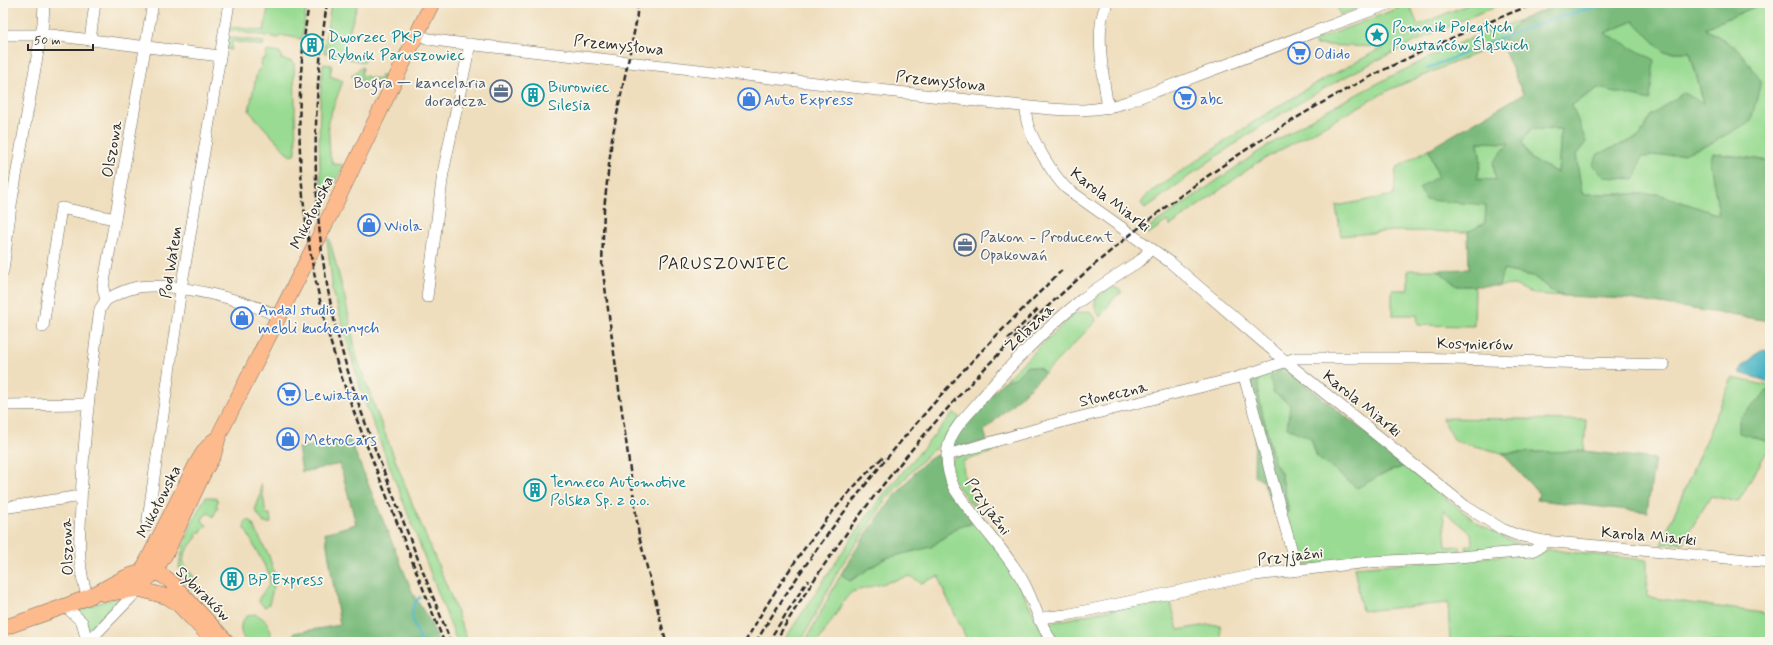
<svg xmlns="http://www.w3.org/2000/svg" width="1773" height="645" font-family="Mynerve,sans-serif">
<rect width="100%" height="100%" fill="#fbf7ec"/>
<filter id="ink" filterUnits="userSpaceOnUse"><feTurbulence type="fractalNoise" baseFrequency=".025" numOctaves="2"/><feDisplacementMap in="SourceGraphic" scale="8" xChannelSelector="R" yChannelSelector="G"/><feConvolveMatrix kernelMatrix="1 2 1 2 8 2 1 2 1" color-interpolation-filters="sRGB"/></filter>
<filter id="wash" filterUnits="userSpaceOnUse"><feTurbulence type="fractalNoise" baseFrequency=".012" numOctaves="4" result="noise"/><feDisplacementMap in="SourceGraphic" scale="16" xChannelSelector="R" yChannelSelector="G"/><feGaussianBlur stdDeviation="0.9" result="paint"/><feColorMatrix in="noise" values="0 0 0 0 0 0 0 0 0 0 0 0 0 0 0 0 0 1.4 0 .05"/><feComposite in="paint" operator="in"/></filter>
<g filter="url(#wash)">
<rect width="100%" height="100%" fill="#efdebd"/>
<!-- green -->
<g fill="#99db92" stroke="#62835e">
<polygon points="269,3 307,3 302,39 280,35 279,38 228,30 230,27 264,31"/>
<polygon points="331,3 358,3 343,52 366,59 363,62 336,56 336,53 324,53"/>
<polygon points="1336,3 1370,3 1340,15"/>
<path d="M1472,3h32c-80,32 -159,71 -233,117 -43,27 -85,58 -126,89l-4,-6 8,-10 103,-70 54,-34 78,-42 -68,-2 -3,-4 96,-37 9,21z"/>
<polygon points="1764,3 1770,3 1770,161 1713,153 1710,161 1719,215 1658,194 1582,194 1576,155 1572,105 1598,88 1605,33 1634,21 1664,52 1690,52 1704,104 1652,115 1639,137 1598,154 1641,157 1683,154 1738,49 1705,28"/>
<polygon points="1520,20 1501,43 1391,89 1257,163 1170,226 1167,221 1148,234 1144,231 1258,152 1323,112 1390,77 1459,43"/>
<polygon points="227,37 264,42 263,46 232,41 231,50 226,49"/>
<polygon points="267,51 280,53 282,58 280,59 294,62 296,153 290,156 249,111 257,72 261,67 262,59 265,59"/>
<path d="M323,64l9,1 -2,11 13,5 -15,40 2,35 3,8 11,1 -21,40c-5,-47 -5,-94 0,-141z"/>
<polygon points="362,67 363,68 361,75 380,80 381,75 385,78 381,88 351,76"/>
<polygon points="1532,129 1561,129 1558,173 1531,159 1522,142"/>
<polygon points="1478,142 1509,143 1496,180 1477,179 1481,162"/>
<polygon points="1429,149 1438,176 1486,205 1485,223 1468,232 1393,231 1341,236 1336,206 1394,195 1396,168"/>
<polygon points="329,238 345,298 357,358 377,413 412,503 448,589 468,642 457,642 363,397 333,291 327,240"/>
<polygon points="1408,270 1438,270 1457,286 1475,286 1474,326 1418,325 1417,315 1392,315 1392,290 1408,290"/>
<polygon points="1502,270 1533,276 1552,291 1566,296 1534,294 1514,285 1499,286"/>
<polygon points="1115,287 1122,292 1114,298 1100,317 1095,308 1095,299 1108,289"/>
<polygon points="1090,311 1096,321 1045,373 1039,368 1027,366 1015,378 1004,381 1074,314"/>
<polygon points="1283,368 1273,392 1290,404 1311,438 1317,457 1383,474 1404,466 1479,524 1503,537 1529,548 1467,551 1466,546 1472,545 1471,533 1443,510 1446,547 1461,546 1459,552 1301,566 1284,513 1289,512 1281,473 1274,462 1258,394 1259,374"/>
<polygon points="1732,378 1770,386 1770,391 1767,391 1754,438 1770,442 1770,446 1738,502 1711,496 1683,542 1661,545"/>
<polygon points="954,412 960,418 946,440 927,455 887,498 839,569 801,642 783,642 851,539 878,501"/>
<polygon points="1442,418 1586,420 1584,451 1502,453 1455,441"/>
<path d="M997,444l2,6 -36,11c1,41 24,55 41,88l-50,-68 -3,-19 3,-4z"/>
<polygon points="261,483 266,514 270,514 271,523 264,523 255,510 260,497"/>
<path d="M206,497l10,1 2,3 -2,5 2,1 -5,10 -4,-4 -5,3 -2,5 5,4 -7,8 -2,-1 -2,2 1,3c-16,20 -20,23 0,43l-4,5 2,2 -2,3c-5,-5 -11,-11 -13,-18 -5,-13 17,-63 26,-75z"/>
<polygon points="970,516 1012,570 1047,642 968,642 942,587 939,576 921,583 910,576 852,592 846,598 818,642 805,642 841,574 850,581 886,558 931,547 959,526 971,524"/>
<polygon points="246,520 251,521 269,556 275,575 274,585 269,604 265,607 259,602 259,598 269,585 270,576 244,527"/>
<polygon points="1550,549 1568,552 1647,560 1647,597 1770,614 1770,642 1450,642 1448,603 1362,611 1354,567 1537,553"/>
<polygon points="120,596 120,597 88,631 78,610"/>
<polygon points="1170,599 1178,630 1207,625 1220,625 1222,642 1060,642 1049,626 1050,623 1104,611"/>
<path d="M254,614c12,3 21,17 15,28h-23c-8,-11 -8,-25 8,-28z"/>
</g>
<!-- forest -->
<g fill="#7abb7c" stroke="#527354" fill-rule="evenodd">
<path d="M1561,3h203l-59,25 33,21 23,32 -10,40 -43,24 -25,9 -41,3 -7,22 -31,-2 -12,-12 6,-11 41,-17 13,-22 31,-22 21,10 -14,-51h-26l-30,-31 -29,12 49,27 -4,40 -52,-12 -26,17 14,37 -10,13 6,39h76l61,21 -9,-54 3,-8 57,8v160l-142,-22 -62,-3 -14,-5 -19,-15 -30,-6 -4,16h-42l-19,-16 31,-1 -1,-37 17,-9 1,-18 -60,-5 -7,-12 19,-12 -9,-27 94,-55 -22,-51 19,-23zM1531,129h30l-3,44 -27,-14 -9,-17zM1478,142l31,1 -16,20 3,17 -19,-1 4,-17z"/>
<polygon points="1027,366 1039,368 1045,373 984,431 987,440 956,449 952,446 960,431 978,408 1004,381 1015,378"/>
<polygon points="1283,368 1289,371 1401,461 1404,466 1383,474 1357,488 1317,457 1311,438 1287,428 1290,404 1273,392 1270,378"/>
<polygon points="1259,374 1258,394 1274,462 1281,473 1289,512 1275,514 1263,481 1254,476 1255,427 1241,379"/>
<polygon points="1767,391 1770,391 1770,442 1739,433 1739,419"/>
<polygon points="350,440 414,596 430,621 438,642 290,642 294,633 340,625 325,533 356,524 340,464 302,472 298,448"/>
<polygon points="1584,451 1655,459 1647,512 1537,500 1539,494 1502,453"/>
<path d="M937,455h4l3,12 26,49 1,8 -12,2 -28,21 -45,11 -36,23 -9,-7c19,-33 41,-64 66,-92 9,-11 17,-21 30,-27z"/>
</g>
<!-- water -->
<polygon fill="#46b3c3" stroke="#386f77" points="1763,350 1770,352 1770,382 1740,373 1740,369 1758,353"/>
<g fill="none" stroke-linecap="round" stroke-linejoin="round">
<!-- stream -->
<g stroke="#46b3c3" stroke-width="2.5">
<polyline points="1636,5 1645,3"/>
<path d="M1427,69c60,-26 120,-51 184,-66"/>
<path d="M420,597c-15,14 -5,29 1,45"/>
</g>
</g>
</g>
<g filter="url(#ink)">
<g fill="none" stroke-linecap="round" stroke-linejoin="round">
<!-- minor casing -->
<g stroke="#706a5e" stroke-width="12">
<g id="minor">
<path d="M1106,6c-12,22 -2,76 2,102"/>
<path d="M417,34l12,5 20,3 591,66c31,3 57,4 87,-6l264,-99"/>
<polyline points="3,35 51,35 220,56"/>
<polyline points="90,40 95,3"/>
<path d="M1026,107c0,5 0,10 1,15 5,18 26,53 39,66l104,74 115,99 180,145 37,23 15,6 27,6 226,21"/>
<polyline points="3,271 11,205 43,23 44,3"/>
<polyline points="427,297 443,173 470,44"/>
<path d="M106,300c10,-6 21,-11 32,-13 36,-5 109,13 141,30"/>
<polyline points="43,327 61,208 115,219"/>
<polyline points="1244,376 1297,570"/>
<polyline points="3,405 88,404"/>
<polyline points="947,455 1065,421 1236,378 1296,358 1414,358 1664,365"/>
<polyline points="3,508 81,496"/>
<polyline points="147,526 181,289 229,3"/>
<path d="M88,597c-12,-30 -8,-62 -7,-93 2,-66 10,-130 19,-195l6,-9 -3,-12 50,-285"/>
<polyline points="65,606 82,622 87,642"/>
<polyline points="1039,620 1047,617 1066,615 1255,575 1369,562 1446,558 1532,551 1541,546 1544,541"/>
<polyline points="88,642 139,589"/>
<path d="M1052,642c-14,-20 -19,-45 -32,-66 -19,-31 -46,-57 -66,-88 -6,-14 -9,-30 -5,-45 5,-17 21,-30 32,-44 30,-35 63,-69 99,-98 19,-15 40,-28 61,-41l6,-7 2,-6"/>
</g>
</g>
<!-- major casing -->
<g stroke="#706a5e" stroke-width="16">
<g id="major">
<polyline points="140,580 141,573 197,463 205,450 213,441"/>
<polyline points="139,589 154,572 166,553 204,472 214,454 219,435 330,215 432,3"/>
<polyline points="104,594 139,589 168,597 178,604 212,639"/>
<path d="M3,628c28,-10 56,-19 83,-30 20,-8 38,-24 59,-26 10,-1 18,3 25,9l57,61"/>
</g>
</g>
<!-- minor -->
<use href="#minor" stroke="#fff" stroke-width="11"/>
<!-- major -->
<use href="#major" stroke="#fcba8d" stroke-width="15"/>
<!-- rail -->
<g stroke="#2b2b2b" stroke-width="2.5" stroke-dasharray="6 3" stroke-linecap="butt">
<path d="M309,3c-17,105 -11,211 15,314 13,54 34,106 54,157 22,56 44,112 66,168"/>
<path d="M327,3c-15,103 -17,206 5,307 13,62 35,119 58,177 20,52 40,103 61,155"/>
<polyline points="638,3 636,23 612,138 604,209 602,265 639,536 666,642"/>
<polyline points="1008,339 1039,308"/>
<path d="M745,642c38,-67 82,-131 138,-185"/>
<path d="M756,642c57,-96 130,-187 205,-269 33,-36 68,-70 102,-104"/>
<polyline points="768,642 808,580"/>
<path d="M775,642c123,-208 312,-397 518,-522 77,-47 159,-84 243,-117"/>
</g>
</g>
</g>
<!-- icons -->
<defs>
<g id="sight-ring" transform="scale(1.15)"><circle r="9.5" fill="#fbf7ec" stroke="#0f9aa8" stroke-width="1.5"/><path d="M0-6L1.8-2.2L6-1.7L2.9 1.2L3.7 5.4L0 3.3L-3.7 5.4L-2.9 1.2L-6-1.7L-1.8-2.2Z" fill="#0f9aa8"/></g>
<g id="building-ring" transform="scale(1.15)"><circle r="9.5" fill="#fbf7ec" stroke="#0f9aa8" stroke-width="1.5"/><path d="M-4-6H4V6H1V3H-1V6H-4ZM-2.5-4.3h1.7v1.8h-1.7ZM.8-4.3h1.7v1.8H.8ZM-2.5-1h1.7V.8h-1.7ZM.8-1h1.7V.8H.8Z" fill="#0f9aa8"/></g>
<g id="supermarket-ring" transform="scale(1.15)"><circle r="9.5" fill="#fbf7ec" stroke="#3f7fe0" stroke-width="1.5"/><path d="M-6-5.5h2.5l.6 2H6L4.5 2H-2.5L-4.4-4H-6ZM-1.5 3.2a1.3 1.3 0 1 0 .1 0ZM3 3.2a1.3 1.3 0 1 0 .1 0Z" fill="#3f7fe0"/></g>
<g id="office-ring" transform="scale(1.15)"><circle r="9.5" fill="#fbf7ec" stroke="#5c6f8a" stroke-width="1.5"/><path d="M-6-3h4V-5.5h4V-3h4V5H-6ZM-1-4.5V-3h2v-1.5ZM-6 0V1H6V0Z" fill="#5c6f8a"/></g>
<g id="shop-ring" transform="scale(1.15)"><circle r="9.5" fill="#fbf7ec" stroke="#3f7fe0" stroke-width="1.5"/><path d="M-5-2.5h2.3a2.7 3.5 0 0 1 5.4 0H5L5.5 6h-11ZM-1.5-2.5h3a1.5 2.3 0 0 0-3 0Z" fill="#3f7fe0"/></g>
</defs>
<g fill-rule="evenodd">
<use href="#sight-ring" x="1377" y="35"/>
<use href="#building-ring" x="312" y="45"/>
<use href="#supermarket-ring" x="1299" y="53"/>
<use href="#office-ring" x="501" y="91"/>
<use href="#building-ring" x="533" y="95"/>
<use href="#supermarket-ring" x="1185" y="98"/>
<use href="#shop-ring" x="749" y="99"/>
<use href="#shop-ring" x="369" y="225"/>
<use href="#office-ring" x="965" y="245"/>
<use href="#shop-ring" x="242" y="318"/>
<use href="#supermarket-ring" x="289" y="394"/>
<use href="#shop-ring" x="288" y="439"/>
<use href="#building-ring" x="535" y="490"/>
<use href="#building-ring" x="232" y="579"/>
</g>
<g text-anchor="middle" stroke-width="3.5" stroke-linejoin="round" paint-order="stroke">
<!-- culture labels -->
<g font-size="16" fill="#0d838f" stroke="#fbf7ec" text-anchor="start">
<text x="1392" y="32">Pomnik Poległych<tspan x="1392" dy="18">Powstańców Śląskich</tspan></text>
<text x="328" y="42">Dworzec PKP<tspan x="328" dy="18">Rybnik Paruszowiec</tspan></text>
<text x="548" y="92">Biurowiec<tspan x="548" dy="18">Silesia</tspan></text>
<text x="550" y="487">Tenneco Automotive<tspan x="550" dy="18">Polska Sp. z o.o.</tspan></text>
<text x="248" y="585">BP Express</text>
</g>
<!-- street labels -->
<g font-size="16" fill="#2b2b2b" stroke="#fbf7ec">
<text transform="translate(619 44) rotate(6)" y="6">Przemysłowa</text>
<text transform="translate(941 80) rotate(6)" y="6">Przemysłowa</text>
<text transform="translate(111 149) rotate(-80)" y="6">Olszowa</text>
<text transform="translate(1111 199) rotate(37)" y="6">Karola Miarki</text>
<text transform="translate(311 212) rotate(-64)" y="6">Mikołowska</text>
<text transform="translate(170 262) rotate(-81)" y="6">Pod Wałem</text>
<text transform="translate(1029 327) rotate(-44)" y="6">Żelazna</text>
<text transform="translate(1475 343) rotate(1)" y="6">Kosynierów</text>
<text transform="translate(1113 393) rotate(-13)" y="6">Słoneczna</text>
<text transform="translate(1363 403) rotate(39)" y="6">Karola Miarki</text>
<text transform="translate(158 501) rotate(-63)" y="6">Mikołowska</text>
<text transform="translate(989 506) rotate(54)" y="6">Przyjaźni</text>
<text transform="translate(1649 535) rotate(5)" y="6">Karola Miarki</text>
<text transform="translate(66 547) rotate(-92)" y="6">Olszowa</text>
<text transform="translate(1290 555) rotate(-7)" y="6">Przyjaźni</text>
<text transform="translate(204 593) rotate(45)" y="6">Sybiraków</text>
</g>
<!-- shop labels -->
<g font-size="16" fill="#366cbe" stroke="#fbf7ec" text-anchor="start">
<text x="1314" y="59">Odido</text>
<text x="1200" y="104">abc</text>
<text x="764" y="105">Auto Express</text>
<text x="384" y="231">Wiola</text>
<text x="258" y="315">Andal studio<tspan x="258" dy="18">mebli kuchennych</tspan></text>
<text x="304" y="400">Lewiatan</text>
<text x="304" y="445">MetroCars</text>
</g>
<!-- service labels -->
<g font-size="16" fill="#4e5e75" stroke="#fbf7ec" text-anchor="end">
<text x="486" y="88">Bogra — kancelaria<tspan x="486" dy="18">doradcza</tspan></text>
<text x="980" y="242" text-anchor="start">Pakon - Producent<tspan x="980" dy="18">Opakowań</tspan></text>
</g>
<!-- neighbourhood labels -->
<g font-size="17" letter-spacing="1" fill="#2b2b2b" stroke="#fbf7ec">
<text x="724" y="269">PARUSZOWIEC</text>
</g>
</g>
<!-- margin -->
<rect width="1773" height="645" fill="none" stroke="#fbf7ec" stroke-width="16"/>
<!-- scale -->
<path d="M28 44v6h65v-6" fill="none" stroke="#2b2b2b" stroke-width="2"/>
<text x="34" y="44" font-size="12" fill="#2b2b2b" stroke="#fbf7ec" stroke-width="3" paint-order="stroke">50 m</text>
</svg>
